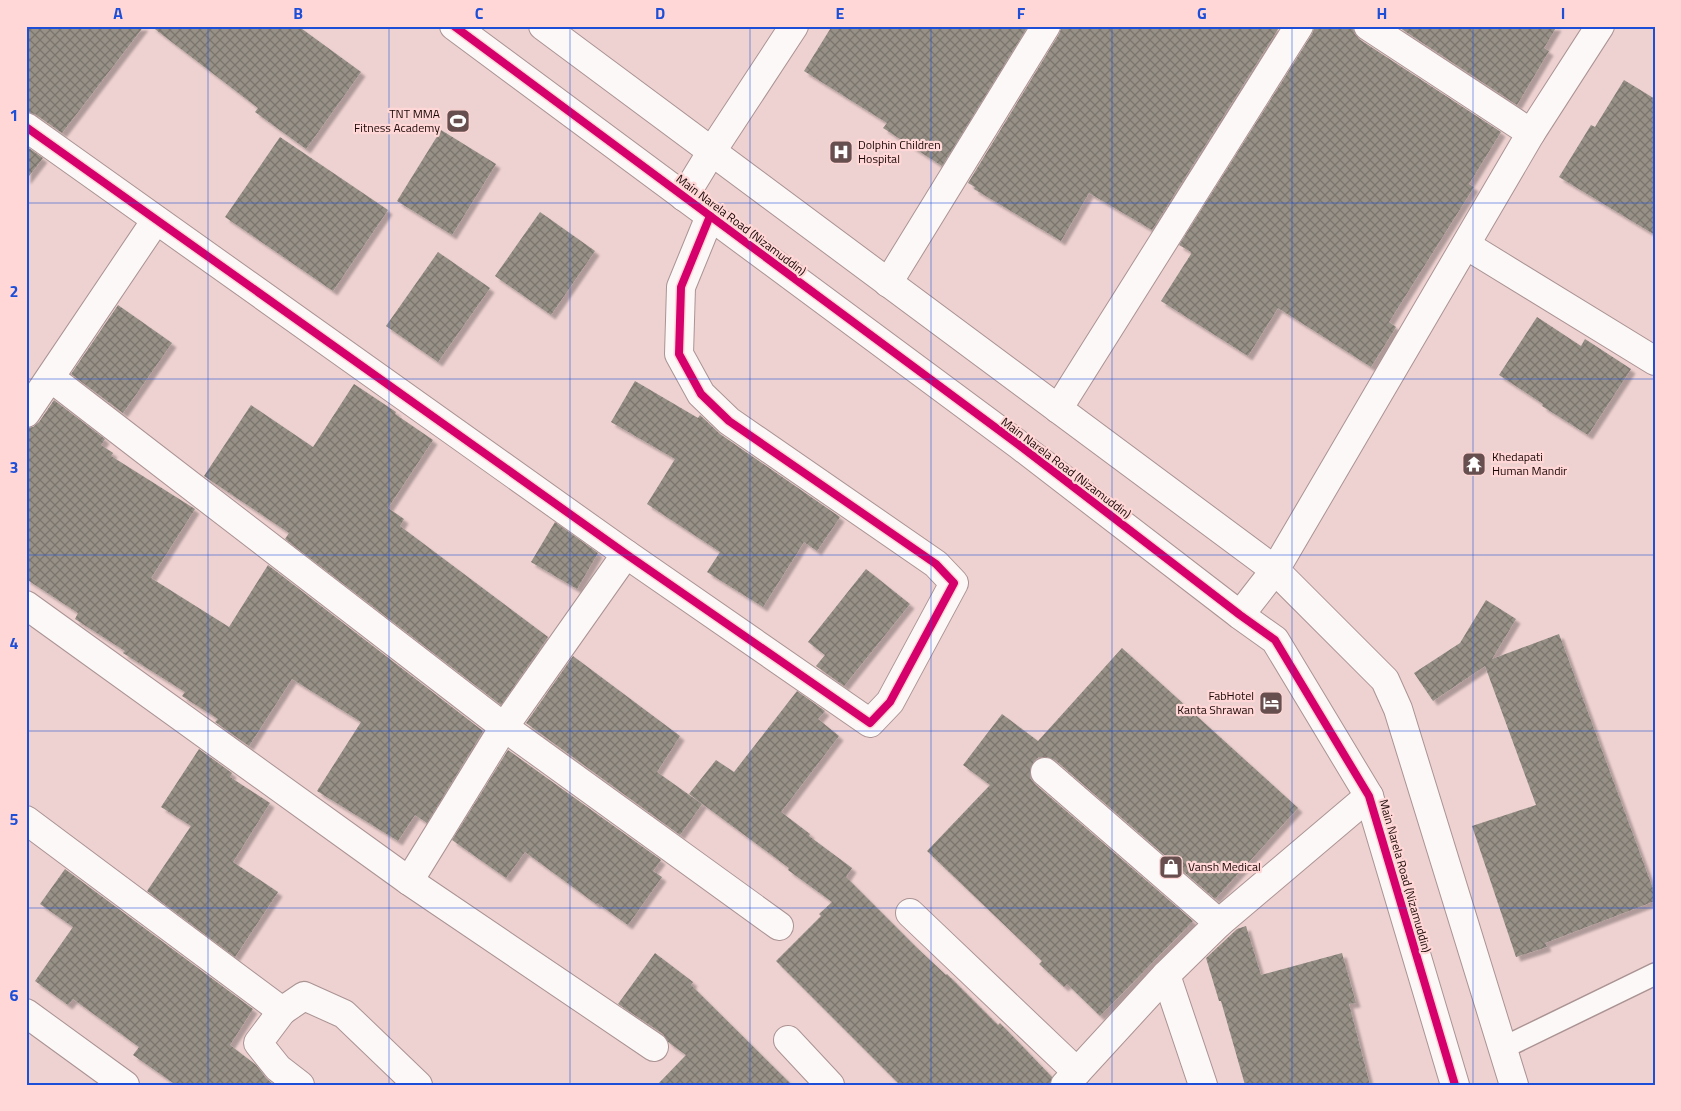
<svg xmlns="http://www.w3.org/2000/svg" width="1681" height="1111" font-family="'Titillium Web',sans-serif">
<defs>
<pattern id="building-cross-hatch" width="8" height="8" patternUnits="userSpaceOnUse" patternTransform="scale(1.25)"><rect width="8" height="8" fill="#979188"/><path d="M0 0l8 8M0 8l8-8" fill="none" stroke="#7a746d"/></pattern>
<filter id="shadow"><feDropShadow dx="4.5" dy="4.5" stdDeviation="1" flood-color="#0004"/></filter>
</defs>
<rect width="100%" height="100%" fill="#eed2d1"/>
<!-- building -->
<g fill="url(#building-cross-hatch)" filter="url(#shadow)">
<polygon points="26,26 144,26 62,133 35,114 26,112"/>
<polygon points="151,26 298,26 361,72 306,149 255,112 258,108"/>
<polygon points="832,26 1028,26 942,166 883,128 887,123 804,71"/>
<polygon points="1062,26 1280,26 1152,230 1089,193 1061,241 974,189 975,187 968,183 1059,34"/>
<polygon points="1315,26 1353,26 1354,33 1359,39 1501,132 1469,184 1474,187 1389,322 1396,327 1371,367 1278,308 1248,356 1161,301 1191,254 1191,252 1179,245 1312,34"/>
<polygon points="1397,26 1557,26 1544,48 1549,51 1517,105"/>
<polygon points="1624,80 1655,99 1655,235 1559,177 1591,125 1595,127"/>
<polygon points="441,130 496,164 452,235 397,201"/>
<polygon points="280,137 388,210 333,291 225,217"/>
<polygon points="26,146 43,158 26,180"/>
<polygon points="540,212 595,251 551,315 495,276"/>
<polygon points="438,252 490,288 438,362 386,326"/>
<polygon points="118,305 172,343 123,413 71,374"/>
<polygon points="1537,317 1581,346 1585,339 1631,369 1588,435 1542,406 1543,404 1499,375"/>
<polygon points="635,381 698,418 700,415 720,434 840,517 817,551 804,542 763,607 707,572 720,552 647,504 675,459 611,422"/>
<polygon points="354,384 396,412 395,414 433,440 388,508 404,519 400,526 548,637 501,705 285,539 289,533 204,476 251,405 313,447"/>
<polygon points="54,400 105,439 101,445 113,453 111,456 195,509 151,578 229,627 268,565 483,731 427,823 415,815 398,841 317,791 361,722 292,679 249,746 215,722 218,719 182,696 185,692 123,653 125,651 75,619 78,613 26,579 26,428 33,427 39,422"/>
<polygon points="555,522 598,553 577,589 531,562"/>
<polygon points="866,569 910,604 844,686 816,666 825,655 808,642"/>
<polygon points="1486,600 1516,619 1492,659 1559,634 1655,894 1655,901 1545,943 1547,947 1516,957 1472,826 1536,805 1485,666 1433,701 1414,673 1460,643"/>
<polygon points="1122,648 1298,808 1215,899 1055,760 1047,757 1039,757 1034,761 1030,770 1030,778 1035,784 1193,921 1100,1016 1067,984 1064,987 1039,964 1042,961 927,851 990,785 963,765 1002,714 1038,741"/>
<polygon points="573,656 680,736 657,772 702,804 680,835 526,723"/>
<polygon points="797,691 825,711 818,719 839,736 781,812 810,834 809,836 852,868 846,877 916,947 946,975 947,974 998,1025 1000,1023 1052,1077 1050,1085 900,1085 776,961 821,916 819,914 832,902 788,870 789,868 689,794 716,760 734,772"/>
<polygon points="199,749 232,773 230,777 270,803 233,862 278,892 235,957 147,891 191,826 161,807"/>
<polygon points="508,750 661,860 653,871 662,877 628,925 597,903 596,904 525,852 506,878 452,840"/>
<polygon points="65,869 253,1009 230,1045 256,1065 266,1078 274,1085 176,1085 133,1055 139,1047 73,999 68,1005 35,981 73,927 40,904"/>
<polygon points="1246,926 1261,975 1342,953 1356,1003 1349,1004 1370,1085 1245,1085 1221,1001 1219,1001 1206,958 1237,929"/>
<polygon points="655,953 693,982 691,985 792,1085 657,1085 686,1055 668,1042 663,1034 618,1004"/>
</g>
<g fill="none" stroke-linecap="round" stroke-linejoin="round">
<!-- service casing -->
<g stroke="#aa9392" stroke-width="24">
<polyline id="service" points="1503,1048 1655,974"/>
</g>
<!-- minor casing -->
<g stroke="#aa9392" stroke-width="30">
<g id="minor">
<polyline points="1368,26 1531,133"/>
<polyline points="26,127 626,554 870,723 890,702 954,583 936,564 729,421 701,394 679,354 681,287 710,216"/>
<polyline points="1466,245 1655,361"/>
<polyline points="888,283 1046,26"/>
<polyline points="51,378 504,727 779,926"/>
<polyline points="1058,409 1299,26"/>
<polyline points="26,413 156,220"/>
<polyline points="26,605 409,881 654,1047"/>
<polyline points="1240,615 1275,570 1531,133 1600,26"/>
<polyline points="1045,772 1219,923"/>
<polyline points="26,820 282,1011 304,996 344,1014 418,1085"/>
<polyline points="409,881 504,727 626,554"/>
<polyline points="910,913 1077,1072"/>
<polyline points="1166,975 1203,1085"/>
<polyline points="282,1011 258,1043 278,1068 300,1085"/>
<polyline points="26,1013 125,1085"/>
<polyline points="788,1040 830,1085"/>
<polyline points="1065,1085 1166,975 1219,923 1369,796"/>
</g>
</g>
<!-- tertiary casing -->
<g stroke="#aa9392" stroke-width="30">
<g id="tertiary">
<polyline points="454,26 1019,445 1240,615 1275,640 1369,796 1455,1085"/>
<polyline points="543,26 1275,570 1385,680 1398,709 1514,1085"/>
<polyline points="684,197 712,151 794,26"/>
</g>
</g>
<!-- service -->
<use href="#service" stroke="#fcf8f8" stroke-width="21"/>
<!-- minor -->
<use href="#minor" stroke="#fcf8f8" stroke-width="28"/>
<!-- tertiary -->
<use href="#tertiary" stroke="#fcf8f8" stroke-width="28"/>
<!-- cycleway casing -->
<g stroke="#ffd7d6" stroke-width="11">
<g id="cycleway">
<polyline points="454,26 1019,445 1240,615 1275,640 1369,796 1455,1085"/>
<polyline points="26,127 626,554 870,723 890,702 954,583 936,564 729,421 701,394 679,354 681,287 710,216"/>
</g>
</g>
<!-- cycleway -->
<use href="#cycleway" stroke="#d6006c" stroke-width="8"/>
</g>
<!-- grid -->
<path fill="none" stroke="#1d4ed8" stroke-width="1" stroke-opacity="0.55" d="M208,26v1059M389,26v1059M570,26v1059M750,26v1059M931,26v1059M1112,26v1059M1292,26v1059M1473,26v1059M26,203h1629M26,379h1629M26,555h1629M26,731h1629M26,908h1629"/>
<!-- icons -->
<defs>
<g id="stadium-square" transform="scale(1.25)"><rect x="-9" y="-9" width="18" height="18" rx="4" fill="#664f4e" stroke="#ffd7d6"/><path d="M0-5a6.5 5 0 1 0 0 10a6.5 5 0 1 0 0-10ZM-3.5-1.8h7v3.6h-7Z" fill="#fff"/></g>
<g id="hospital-square" transform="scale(1.25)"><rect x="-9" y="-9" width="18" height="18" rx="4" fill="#664f4e" stroke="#ffd7d6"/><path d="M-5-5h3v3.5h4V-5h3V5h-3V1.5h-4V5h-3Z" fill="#fff"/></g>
<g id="temple-square" transform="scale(1.25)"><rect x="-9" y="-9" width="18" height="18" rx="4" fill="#664f4e" stroke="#ffd7d6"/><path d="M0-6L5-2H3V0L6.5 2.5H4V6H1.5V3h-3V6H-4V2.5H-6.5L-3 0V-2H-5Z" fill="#fff"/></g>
<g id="hotel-square" transform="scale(1.25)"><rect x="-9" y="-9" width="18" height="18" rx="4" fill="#664f4e" stroke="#ffd7d6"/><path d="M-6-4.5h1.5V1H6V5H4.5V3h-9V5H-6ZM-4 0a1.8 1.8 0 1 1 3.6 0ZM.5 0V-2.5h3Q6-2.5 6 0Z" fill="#fff"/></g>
<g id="shop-square" transform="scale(1.25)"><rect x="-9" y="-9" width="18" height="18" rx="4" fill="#664f4e" stroke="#ffd7d6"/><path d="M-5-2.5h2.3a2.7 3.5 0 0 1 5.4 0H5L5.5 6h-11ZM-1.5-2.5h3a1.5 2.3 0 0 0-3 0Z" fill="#fff"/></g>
</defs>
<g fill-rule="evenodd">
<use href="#stadium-square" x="458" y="121"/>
<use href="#hospital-square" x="841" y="152"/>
<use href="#temple-square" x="1474" y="464"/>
<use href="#hotel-square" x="1271" y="703"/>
<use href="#shop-square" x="1171" y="867"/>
</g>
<g text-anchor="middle" stroke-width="4.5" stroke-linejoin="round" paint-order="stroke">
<!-- poi labels -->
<g font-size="12" fill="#1c0808" stroke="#ffd7d6" text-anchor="start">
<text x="440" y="118" text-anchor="end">TNT MMA<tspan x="440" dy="14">Fitness Academy</tspan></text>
<text x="858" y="149">Dolphin Children<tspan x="858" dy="14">Hospital</tspan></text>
<text x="1492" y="461">Khedapati<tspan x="1492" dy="14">Human Mandir</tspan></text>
<text x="1254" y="700" text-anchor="end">FabHotel<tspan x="1254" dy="14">Kanta Shrawan</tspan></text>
<text x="1188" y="871">Vansh Medical</text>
</g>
<!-- street labels -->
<g font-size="12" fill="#1c0808" stroke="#ffd7d6">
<text transform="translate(741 225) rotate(37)" y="4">Main Narela Road (Nizamuddin)</text>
<text transform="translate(1066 468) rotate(37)" y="4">Main Narela Road (Nizamuddin)</text>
<text transform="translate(1405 876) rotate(74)" y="4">Main Narela Road (Nizamuddin)</text>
</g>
</g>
<!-- border -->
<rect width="1681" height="1111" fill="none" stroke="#ffd7d6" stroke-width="55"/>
<rect x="28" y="28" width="1626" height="1056" fill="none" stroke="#1d4ed8" stroke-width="2"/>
<g font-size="16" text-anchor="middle" font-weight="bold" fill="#1d4ed8">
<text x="118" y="19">A</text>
<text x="298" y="19">B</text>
<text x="479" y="19">C</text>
<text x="660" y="19">D</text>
<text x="840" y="19">E</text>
<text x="1021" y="19">F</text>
<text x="1202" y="19">G</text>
<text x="1382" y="19">H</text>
<text x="1563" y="19">I</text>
<text x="14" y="121">1</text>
<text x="14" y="297">2</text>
<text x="14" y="473">3</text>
<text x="14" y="649">4</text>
<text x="14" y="825">5</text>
<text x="14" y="1001">6</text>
</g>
</svg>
